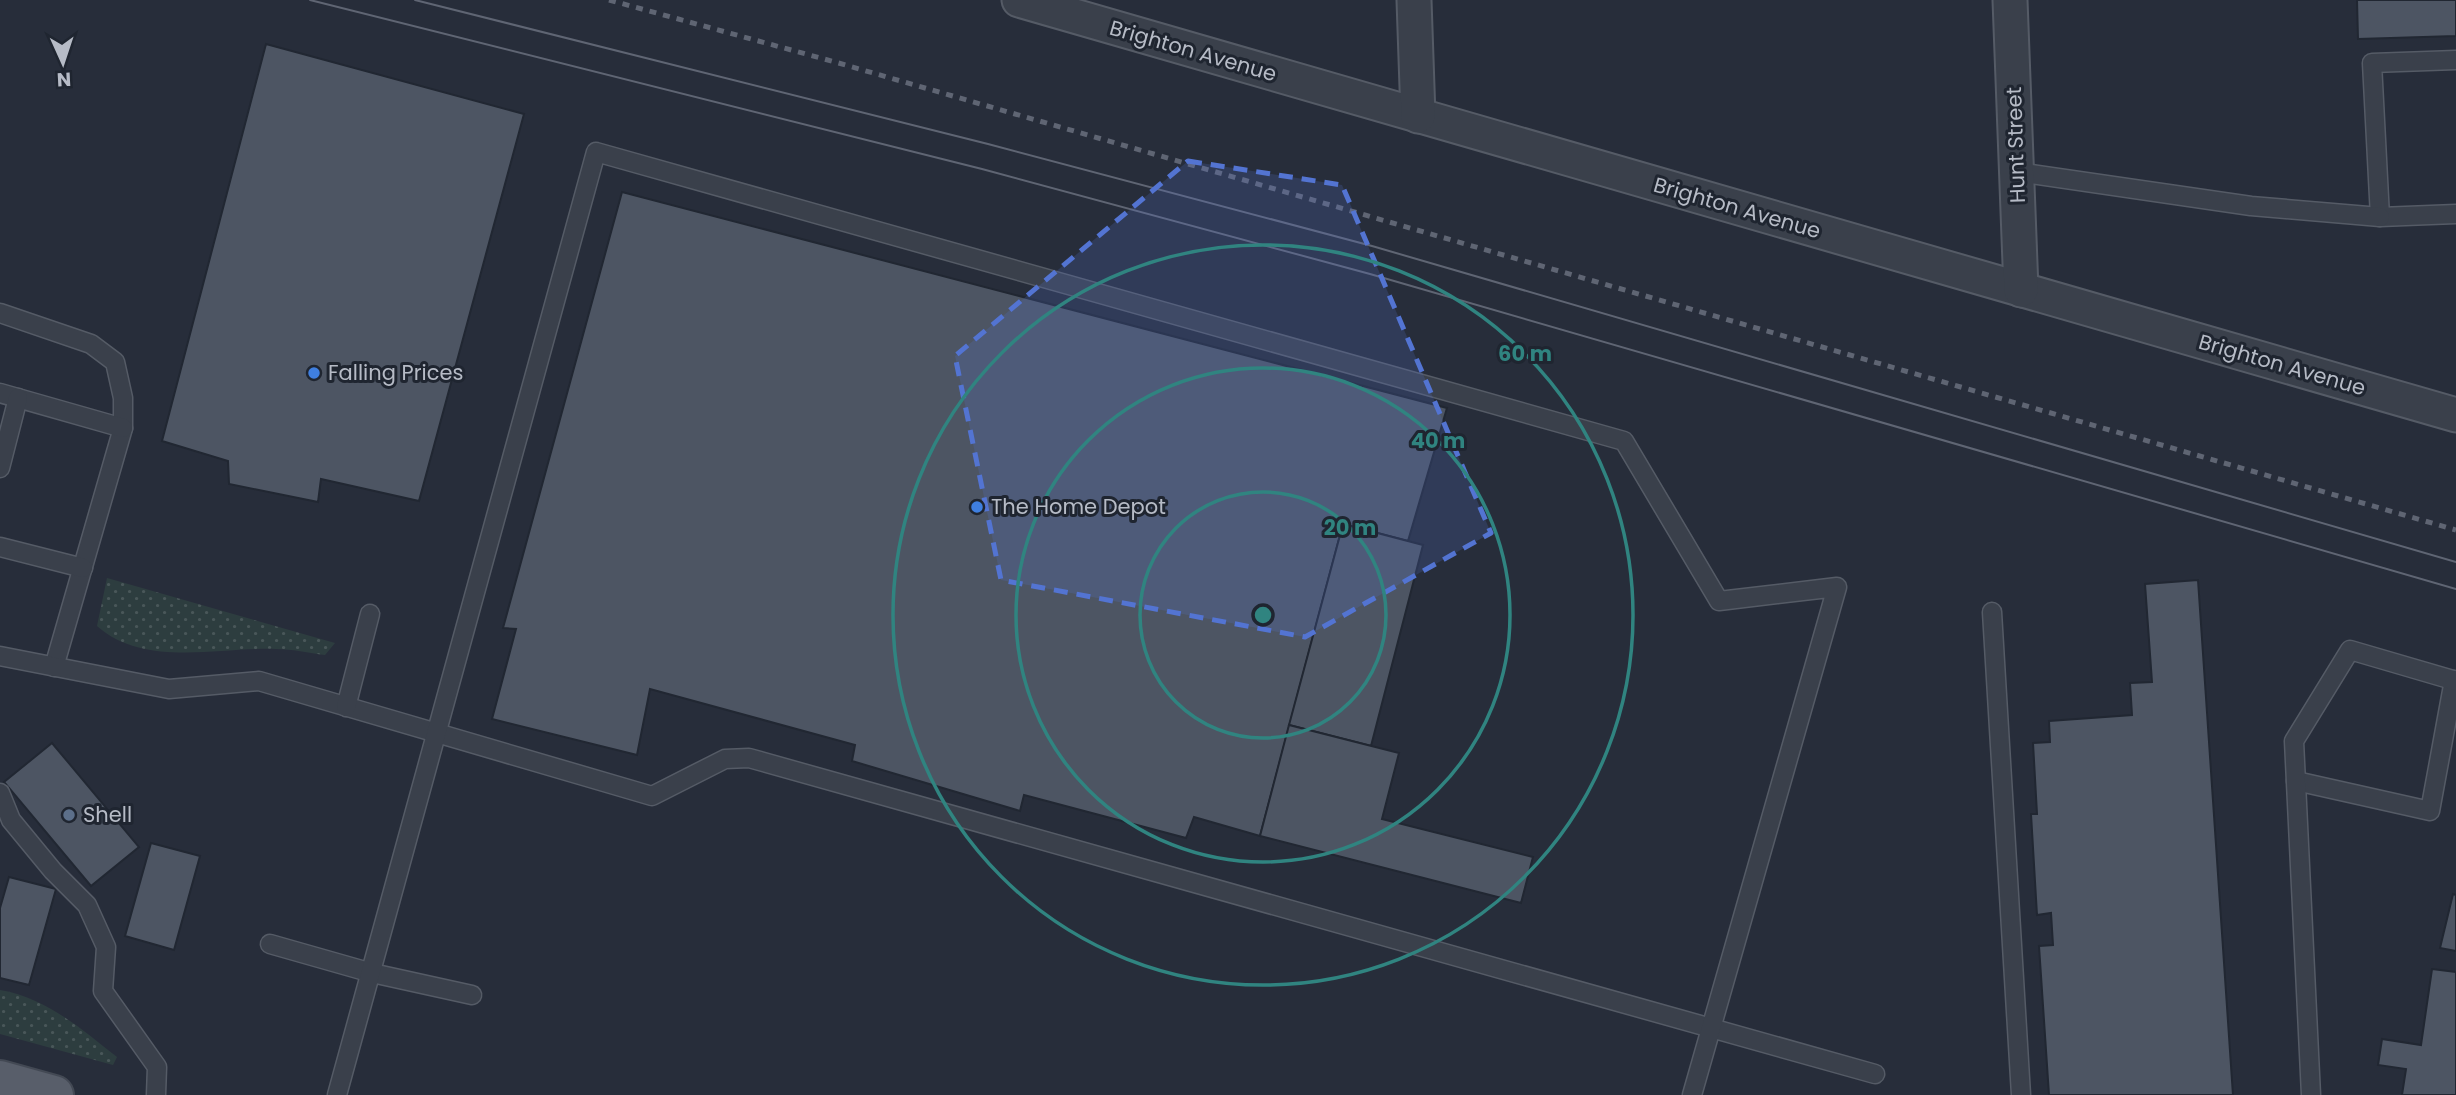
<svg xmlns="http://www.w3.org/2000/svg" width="2456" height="1095" font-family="Poppins,sans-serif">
<defs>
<pattern id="grass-dots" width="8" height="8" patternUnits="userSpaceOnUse" patternTransform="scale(1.75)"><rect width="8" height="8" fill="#2d3d3f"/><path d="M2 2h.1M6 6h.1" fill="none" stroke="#495759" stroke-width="1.8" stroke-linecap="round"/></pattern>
</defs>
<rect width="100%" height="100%" fill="#272d3a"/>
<!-- grass -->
<g fill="url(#grass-dots)">
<path d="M107,578l228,65 -10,12c-16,-2 -33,-6 -49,-6 -57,-2 -132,19 -179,-23z"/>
<path d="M0,990c47,8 81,39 117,67l-4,8 -113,-31z"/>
</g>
<!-- building -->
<g fill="#4d5563" stroke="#212732" stroke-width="2">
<polygon points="2357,0 2456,0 2456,36 2358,39"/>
<polygon points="266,44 524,114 419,501 321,479 318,502 229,484 228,461 162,441"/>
<polygon points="622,192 1447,408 1408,541 1343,524 1260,836 1194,817 1186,838 1024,795 1020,811 852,761 855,745 650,689 637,755 492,719 516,629 503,628"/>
<polygon points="1343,524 1423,545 1371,746 1289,725"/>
<polygon points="2198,580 2233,1095 2049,1095 2039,946 2053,945 2051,913 2037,915 2031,814 2037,814 2033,743 2050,742 2049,721 2132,715 2130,683 2152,682 2145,584"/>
<polygon points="1289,725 1399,753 1382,819 1533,857 1521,903 1260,836"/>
<polygon points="52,743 139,847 91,886 4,782"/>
<polygon points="151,843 200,856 174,950 125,936"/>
<polygon points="9,877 56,889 29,985 0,978 0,908"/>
<polygon points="2453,894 2456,895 2456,951 2440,948"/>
<polygon points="2432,969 2456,972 2456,1095 2402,1095 2406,1069 2378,1065 2382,1039 2421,1045"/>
</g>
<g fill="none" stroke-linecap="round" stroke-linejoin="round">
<!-- lane casing -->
<g stroke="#555b66" stroke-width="21">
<g id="lane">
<polyline points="2456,60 2372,63 2380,217 2456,214"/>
<polyline points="2017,172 2251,206 2380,217"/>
<polyline points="0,313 91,344 115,362 123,398 123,428 54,667"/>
<polyline points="0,393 123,428"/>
<polyline points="0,468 18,398"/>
<polyline points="0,547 83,568"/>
<polyline points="1992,612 2021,1095"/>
<polyline points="0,656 169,689 259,681 652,796 725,759 749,758 1875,1074"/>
<polyline points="346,707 370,614"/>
<polyline points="2296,781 2430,811 2454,680"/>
<polyline points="0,793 11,820 53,871 87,905 106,947 103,991 157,1067 156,1095"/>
<polyline points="270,944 372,973 472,995"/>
<polyline points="337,1095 596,152 1624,441 1719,601 1837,587 1692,1095"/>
<polyline points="2311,1095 2294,741 2350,650 2456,681"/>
</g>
</g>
<!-- street casing -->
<g stroke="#555b66" stroke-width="37">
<g id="street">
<polyline points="1019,0 2456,415"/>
<polyline points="1414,0 1418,116"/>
<polyline points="2010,0 2021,290"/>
</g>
</g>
<!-- primary casing -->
<g stroke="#434954" stroke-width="42">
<polyline id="primary" points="0,1080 54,1095"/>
</g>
<!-- lane -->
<use href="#lane" stroke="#3a404b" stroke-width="18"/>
<!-- street -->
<use href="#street" stroke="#3a404b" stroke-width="33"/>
<!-- primary -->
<use href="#primary" stroke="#585e6a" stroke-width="38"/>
<!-- tram -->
<g stroke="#5f6573" stroke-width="2">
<polyline points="310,0 982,169 1370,274 2456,589"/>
<polyline points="415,0 988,144 1372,246 2456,562"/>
</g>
<!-- rail -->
<polyline stroke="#5f6573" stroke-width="5" stroke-dasharray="7 7" stroke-linecap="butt" points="609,0 835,62 2456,530"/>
</g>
<!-- marked area -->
<path fill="#5374d2" fill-opacity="0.2" stroke="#5374d2" stroke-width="5" stroke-dasharray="14 9" stroke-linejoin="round" d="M1188,161l154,24 149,348 -186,104 -304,-57 -46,-224z"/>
<!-- distance rings -->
<g fill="none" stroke="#308480" stroke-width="3.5">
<circle cx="1263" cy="615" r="123"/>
<circle cx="1263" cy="615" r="247"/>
<circle cx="1263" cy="615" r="370"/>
</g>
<!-- markers -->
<g fill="#3f7fe0" stroke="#1f2530" stroke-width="2.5">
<circle cx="314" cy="373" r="7"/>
<circle cx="977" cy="507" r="7"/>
</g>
<circle fill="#5c6f8a" stroke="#1f2530" stroke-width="2.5" cx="69" cy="815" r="7"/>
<g text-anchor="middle" stroke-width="6" stroke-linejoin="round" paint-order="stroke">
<!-- street labels -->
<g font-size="21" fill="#b6bbc6" stroke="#1f2530">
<text transform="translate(1193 51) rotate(16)" y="7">Brighton Avenue</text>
<text transform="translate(2016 145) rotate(-92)" y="7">Hunt Street</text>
<text transform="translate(1737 208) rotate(16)" y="7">Brighton Avenue</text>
<text transform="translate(2282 365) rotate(16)" y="7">Brighton Avenue</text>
</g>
<!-- poi labels -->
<g font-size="21" fill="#b6bbc6" stroke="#1f2530" text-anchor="start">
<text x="328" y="380">Falling Prices</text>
<text x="991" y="514">The Home Depot</text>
<text x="83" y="822">Shell</text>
</g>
</g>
<circle cx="1263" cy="615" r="10" fill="#308480" stroke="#1f2530" stroke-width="3.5"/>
<g font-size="21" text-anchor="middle" font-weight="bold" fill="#308480" stroke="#1f2530" stroke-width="6" stroke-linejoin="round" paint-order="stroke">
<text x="1525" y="361">60 m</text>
<text x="1438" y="448">40 m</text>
<text x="1350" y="535">20 m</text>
</g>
<!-- north arrow -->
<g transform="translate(63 63) rotate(177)" stroke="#1f2530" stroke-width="5" paint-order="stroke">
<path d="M0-5L12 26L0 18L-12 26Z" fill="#b6bbc6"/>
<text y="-10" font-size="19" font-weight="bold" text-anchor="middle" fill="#b6bbc6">N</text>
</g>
</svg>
